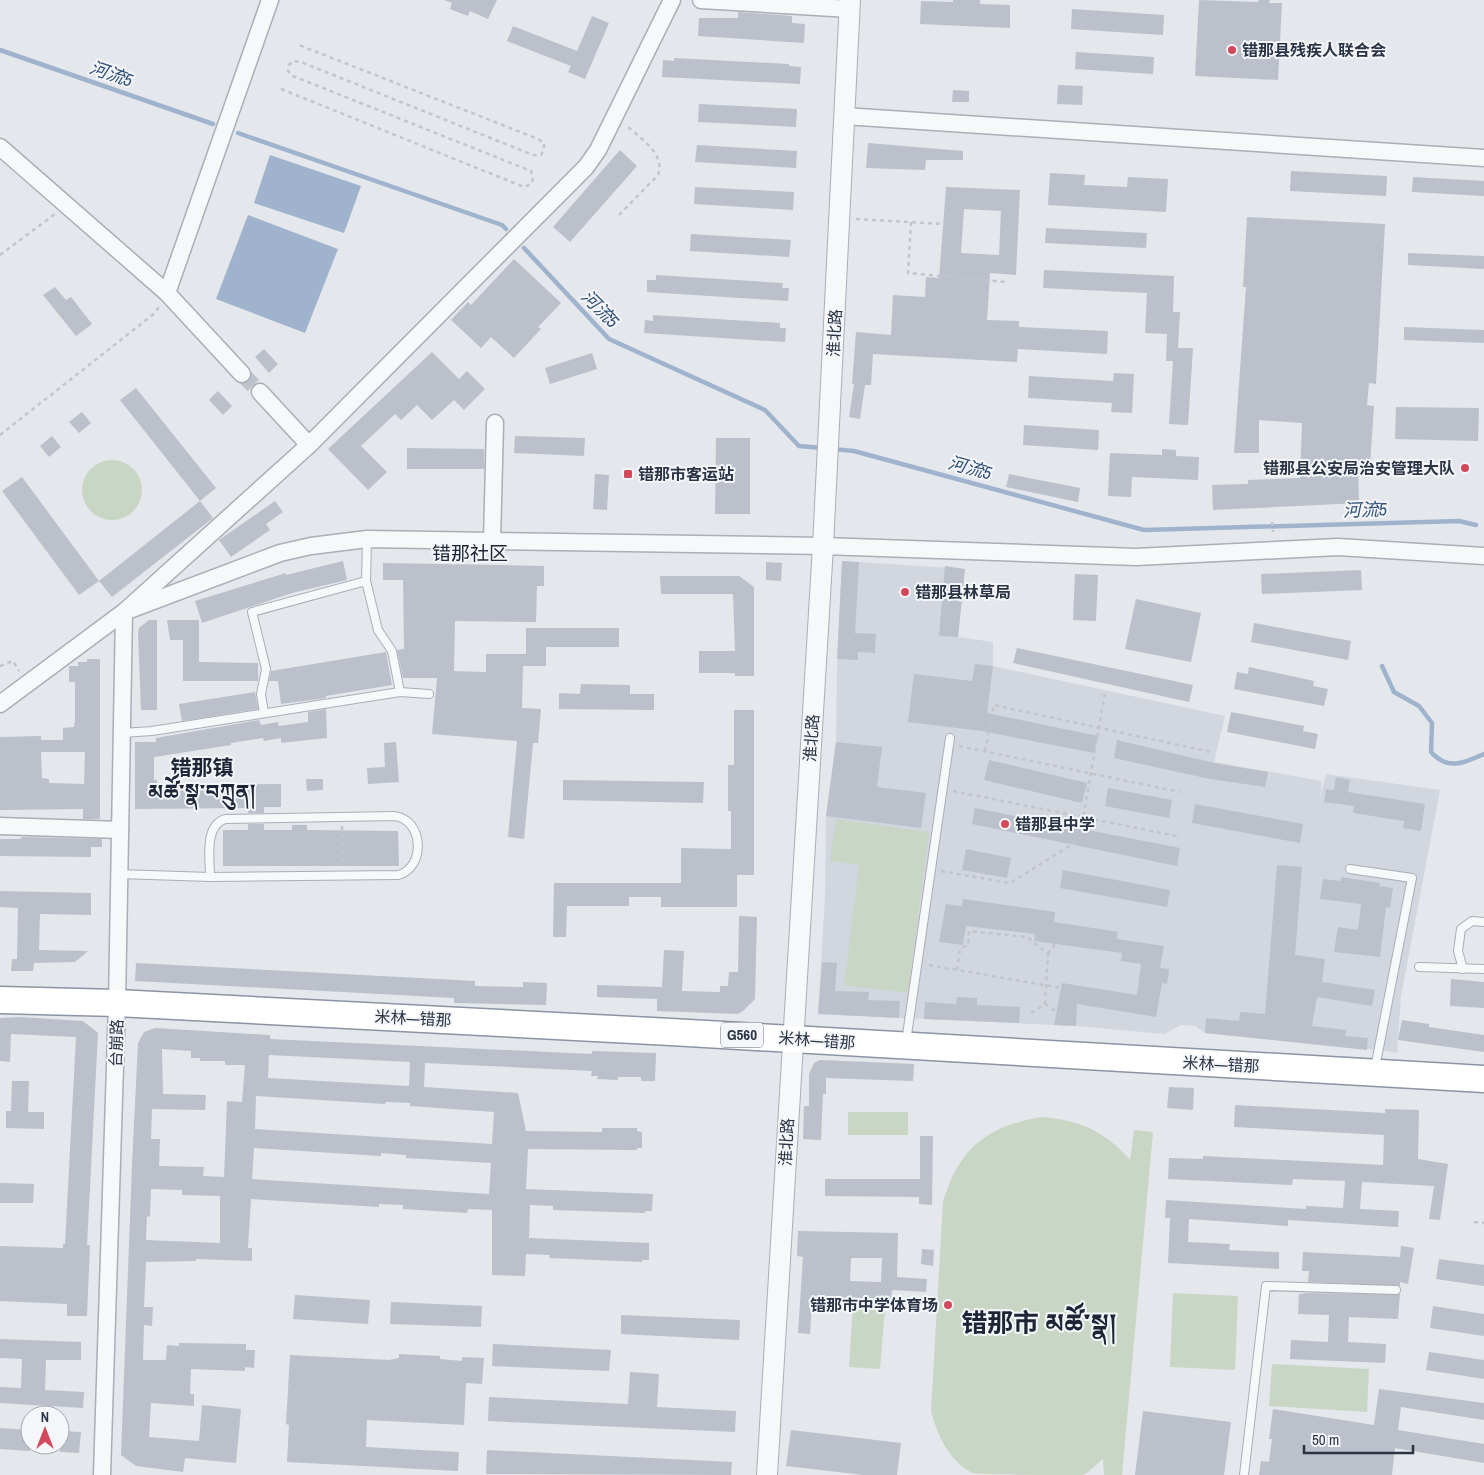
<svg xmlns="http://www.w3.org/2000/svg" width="1484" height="1475" font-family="'Archivo Narrow','Noto Sans SC','Noto Serif Tibetan',sans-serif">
<rect width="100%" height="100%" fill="#e4e7ec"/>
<!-- built -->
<polygon fill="#d2d6de" points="842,561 965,569 958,637 993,642 993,666 1225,716 1214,762 1322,781 1320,798 1326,774 1440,790 1401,996 1397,1053 1379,1050 1205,1033 1195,1026 1181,1025 1165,1034 1076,1026 818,1014 825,897 826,816 836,742 837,670"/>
<!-- green -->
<g fill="#c9d6c5">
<circle cx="112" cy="490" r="30"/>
<polygon points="836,819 929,832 908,993 844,985 859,865 830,861"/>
<rect x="848" y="1112" width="60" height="23"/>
<path d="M1042,1117c37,3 63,14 88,43l4,-30 19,2 -31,343h-18l-1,-16c-6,4 -13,14 -21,16 -9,0 -106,0 -110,-2 -24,-14 -34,-36 -41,-62l12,-209c16,-54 44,-76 99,-85z"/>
<polygon points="1173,1293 1238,1296 1235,1370 1170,1367"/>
<polygon points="853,1305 885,1308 880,1369 849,1367"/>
<polygon points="1272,1364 1369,1369 1367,1412 1269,1406"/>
</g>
<!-- water -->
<g fill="#9fb4cc">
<polygon points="270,155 361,186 344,233 254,203"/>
<polygon points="248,215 338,249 305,333 216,299"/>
</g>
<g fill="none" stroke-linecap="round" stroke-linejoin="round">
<!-- stream -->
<g stroke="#9fb4cc" stroke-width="4.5">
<polyline points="0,50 213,124"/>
<polyline points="238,133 502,225 506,229"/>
<polyline points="524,248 609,339 765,410 799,446 822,448"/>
<polyline points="832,449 854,451 1144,530 1459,521 1476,525"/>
<path d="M1382,666l12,26 25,14 13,17 -1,29c17,19 33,11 53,2"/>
</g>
</g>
<!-- building -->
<g fill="#bbc0ca" fill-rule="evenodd">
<polygon points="444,0 497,0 488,19 470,11 468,16 450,9 452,3"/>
<polygon points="953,0 980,0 980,4 1010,5 1010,28 920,24 921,1 953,2"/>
<polygon points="1199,0 1258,2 1259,0 1270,0 1269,3 1282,3 1278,80 1195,76"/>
<polygon points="1072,9 1164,15 1163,35 1071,29"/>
<polygon points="738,12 792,16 792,23 805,24 804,43 698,36 699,18 738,18"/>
<polygon points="592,16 609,23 585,79 568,72 571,66 507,41 513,26 577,51"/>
<polygon points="1076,52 1154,57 1153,74 1075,69"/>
<polygon points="674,58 789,64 789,66 801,67 800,84 662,77 663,60 674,61"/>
<polygon points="1058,85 1083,86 1082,105 1057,104"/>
<polygon points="953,90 969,91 969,102 952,102"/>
<polygon points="699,104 797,109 796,127 698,122"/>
<polygon points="868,143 963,151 963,160 926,160 925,170 866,168"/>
<polygon points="697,145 797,151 796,168 695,162"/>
<polygon points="620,150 637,166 570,242 553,227"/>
<polygon points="1291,171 1387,176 1386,196 1290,191"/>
<polygon points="1050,173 1085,175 1084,185 1127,187 1128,177 1168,179 1166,212 1048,205"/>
<polygon points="1413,177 1484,181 1484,196 1412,192"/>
<polygon points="695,187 794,192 793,210 694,204"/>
<path d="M946,187l74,3 -4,85 -26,-2 -3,47 32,1v6l89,4 -1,23 -89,-5 -1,13 -144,-8 -2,31h-6l-5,34 -11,-2 5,-33h-2l4,-52 35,3 2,-40 32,2 1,-20 13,1zM964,209l37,2 -2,44 -38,-2z"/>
<polygon points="1247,217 1385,224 1376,384 1369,383 1367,405 1374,406 1370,465 1358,464 1359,503 1213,510 1212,485 1248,484 1248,480 1300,478 1302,423 1259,420 1259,453 1234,453 1246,287 1243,287"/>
<polygon points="1046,228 1147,233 1146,248 1045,243"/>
<polygon points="691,234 791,240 789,257 690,251"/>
<polygon points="1408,253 1484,256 1484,269 1408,265"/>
<polygon points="514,259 561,303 538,327 541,329 514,358 491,337 481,348 451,320 468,302 471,305"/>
<polygon points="1044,270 1174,276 1173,312 1180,312 1178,348 1193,348 1188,425 1169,424 1173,361 1166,361 1167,334 1145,333 1147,293 1043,288"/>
<polygon points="656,275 783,283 782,288 789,288 788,301 647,292 647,280 656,280"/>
<polygon points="55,287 66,300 71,297 92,324 76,336 43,295"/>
<polygon points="653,315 780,323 780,328 786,328 785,342 644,333 645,320 653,321"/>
<polygon points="1404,327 1484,330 1484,343 1404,340"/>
<polygon points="264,349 278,364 269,373 255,357"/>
<polygon points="432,352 459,379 467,371 485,389 464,410 454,400 432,420 417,405 401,420 395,414 361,446 387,472 368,490 328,449"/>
<polygon points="592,353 597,369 550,384 545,368"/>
<polygon points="1114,373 1134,374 1132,413 1111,412 1112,403 1028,398 1029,376 1113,381"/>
<polygon points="136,388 216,488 200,501 120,400"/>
<polygon points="218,391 232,406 223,415 209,400"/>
<polygon points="1396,407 1479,408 1478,441 1395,439"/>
<polygon points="82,412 91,423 79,433 69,422"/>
<polygon points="1024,425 1099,430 1098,450 1023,445"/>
<polygon points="52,436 61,447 49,457 40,446"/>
<polygon points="515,436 585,438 584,456 514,453"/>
<polygon points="716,438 750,438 750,514 715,514"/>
<polygon points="407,448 484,449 484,469 407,469"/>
<polygon points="1162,449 1176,450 1176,456 1199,457 1198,480 1132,477 1131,497 1108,496 1110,453 1162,455"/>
<polygon points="595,474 609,475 607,510 593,509"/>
<polygon points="1009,474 1080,488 1078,502 1006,487"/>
<polygon points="22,477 99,581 79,595 2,491"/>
<polygon points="200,501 213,518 112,597 99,581"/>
<polygon points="275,501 283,512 266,524 270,530 231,557 219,540"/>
<polygon points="343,561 347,580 292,593 202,623 195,601 286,573 286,575"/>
<polygon points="842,561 859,562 855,633 876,634 875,653 858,652 858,660 837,659"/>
<polygon points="766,562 782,563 781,581 766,580"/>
<polygon points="383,563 544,566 544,586 537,586 536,622 455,621 454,671 486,672 486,654 526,654 526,628 619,628 619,647 546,647 546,666 523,666 522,708 541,709 538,743 533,743 524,839 508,837 517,741 432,734 437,678 403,678 397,650 404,649 403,580 383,580"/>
<polygon points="945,566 965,569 958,637 939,636"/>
<polygon points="1361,570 1362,590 1262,594 1261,574"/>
<polygon points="1075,574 1098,575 1096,621 1073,620"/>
<polygon points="660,576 739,576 754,587 754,676 735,676 735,673 699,673 699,651 735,651 733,594 661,594"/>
<polygon points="1136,599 1201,613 1191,662 1125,649"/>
<polygon points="149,620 157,620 157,710 141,710 138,633 139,628"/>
<polygon points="167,620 199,620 199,662 258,663 258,681 183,681 183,640 170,640"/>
<polygon points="1254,623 1351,641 1348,660 1251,642"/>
<polygon points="1017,648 1193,685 1189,702 1013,663"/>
<polygon points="386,652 392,685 326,696 326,698 281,704 278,681 269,681 271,671"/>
<path d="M87,659h13v160h-17v-10l-83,1v-73l41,-1v4h22v-12l11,-1 1,-7v-38h-6v-16h9v-4h9zM41,752h44l-1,32 -35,-1v-4l-7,-1z"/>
<polygon points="975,664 993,666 987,713 1098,736 1094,753 982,731 908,722 914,674 972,681"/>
<polygon points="1249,667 1314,681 1313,686 1328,689 1324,706 1234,689 1237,672 1248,674"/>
<polygon points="581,684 630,685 630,694 654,694 654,710 559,709 559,693 580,694"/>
<polygon points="255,692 258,709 182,721 179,704"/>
<polygon points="326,709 327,738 281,743 281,738 264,741 263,738 231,743 231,745 154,757 154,780 157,780 157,785 281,784 281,807 264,807 264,813 248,813 248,808 135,809 135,742 156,742 156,738 259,720 261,725 278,722 279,726 308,722 308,712"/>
<polygon points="734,710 754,710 754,875 737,875 737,907 661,907 661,897 629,897 629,906 567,906 566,937 553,937 554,883 681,883 681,848 731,849 731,811 728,811 728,765 734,765"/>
<polygon points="1231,712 1304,726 1303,731 1318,734 1315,749 1227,732"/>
<polygon points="1117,740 1214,763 1268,772 1265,787 1210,779 1114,758"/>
<polygon points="396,742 399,782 368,784 367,768 385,767 384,743"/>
<polygon points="836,742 882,747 877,787 926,793 921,828 826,816"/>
<polygon points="989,760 1087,783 1082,803 984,780"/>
<polygon points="1336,777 1350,780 1348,792 1425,804 1421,831 1403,828 1404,821 1353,813 1354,806 1324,802 1326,789 1334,790"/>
<polygon points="306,779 323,779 323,790 307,791"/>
<polygon points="563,780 704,782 703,803 563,800"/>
<polygon points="1108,788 1172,800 1169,818 1105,806"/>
<polygon points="1195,804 1303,824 1300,843 1192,823"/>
<polygon points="975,808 1180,848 1177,866 972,824"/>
<polygon points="248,824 264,824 264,830 292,830 292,825 307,825 307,830 398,831 399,866 223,866 223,830 248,830"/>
<polygon points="21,837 102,839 102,847 91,847 91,857 0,856 0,839 21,839"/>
<polygon points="966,849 1011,858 1007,878 962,870"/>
<polygon points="1277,865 1302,867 1295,955 1325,959 1322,982 1375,990 1372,1006 1317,997 1312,1026 1346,1030 1345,1036 1368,1038 1367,1050 1205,1033 1206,1018 1239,1021 1240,1012 1265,1014"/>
<polygon points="1063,870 1170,890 1167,907 1060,888"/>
<polygon points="1341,877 1380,883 1379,886 1393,888 1390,908 1386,907 1380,957 1334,952 1338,927 1358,930 1361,904 1320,899 1323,879 1341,881"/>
<polygon points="0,891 91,893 91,915 40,914 39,950 88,951 75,962 34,963 33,971 11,971 12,959 17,959 18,908 0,907"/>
<polygon points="963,899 1055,912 1054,922 1118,932 1117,939 1164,946 1160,968 1169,969 1167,984 1162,983 1156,1017 1077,1004 1076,1026 1054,1025 1062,983 1137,995 1141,964 1121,961 1122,953 1034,941 1035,934 966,926 963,945 939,942 946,904 962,906"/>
<polygon points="739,916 757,917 755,999 743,1011 738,1014 657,1011 657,999 597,997 597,985 662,987 664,950 684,951 682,991 720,992 720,986 728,986 729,972 738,972"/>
<polygon points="822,962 837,963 835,991 869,992 868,1000 900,1001 899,1018 818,1014"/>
<polygon points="136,963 475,981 475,986 523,987 523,982 547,983 546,1005 454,1003 454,998 135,981"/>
<polygon points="1451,979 1484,982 1484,1008 1450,1006"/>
<polygon points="957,997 977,998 977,1005 1020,1007 1019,1023 924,1019 925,1002 956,1004"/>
<polygon points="20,1017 83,1021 98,1033 87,1245 90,1245 87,1316 67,1316 67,1304 0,1301 0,1246 63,1248 63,1244 65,1244 76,1037 11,1034 10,1062 0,1061 0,1018"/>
<polygon points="1402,1020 1429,1024 1429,1027 1484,1035 1484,1052 1398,1040"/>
<path d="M155,1028l115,7v4l322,15v-3l64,2 -1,28h-14v-4h-23v3l-21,-1 1,-3h-7l1,-5 -167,-8 -1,24 94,6 8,38 76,1v-4h35v3l5,1v16h-5v2l-109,-1 -2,40 127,5 -1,17h-7v2l-92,-3v-4l-23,-1 -1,33 120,5v17h-7v2l-93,-4 1,-3 -24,-1 -1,22 -33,-1v-65l-24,-1 -1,4 -64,-4v-4l-24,-1v3l-128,-8 -3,49h4v13l-56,-2v2l-50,1 -2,45h9l-1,19 -8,-1 -1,35h23l1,-15 12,1v-3l67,1v6h9l-1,18 -9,-1v4l-54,-2 -1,25h4v12l-43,-3 -2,34 50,4 3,-36 39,4 -5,54 -51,-5 -2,14 -47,-6 -15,-11 11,-290 6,-122 6,-11zM162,1049l29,2v7h9v3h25v4h20l-3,37 -15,-1 -3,76 -21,-1 1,-9 -45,-1 1,-27h-9l1,-30 53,1 1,-15 -43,-1zM269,1055l141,7 -1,24 -141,-8zM256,1096l129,8 1,-2 24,1v3l84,6 -2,32 -237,-15zM254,1148l127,8v-3l25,2v3l85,5 -2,31 -237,-15zM151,1189l31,1v5l38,1v47l-74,-3 1,-24 3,1z"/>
<polygon points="820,1060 914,1064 913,1081 826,1078 826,1094 823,1094 821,1140 803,1139 804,1106 809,1106 809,1074 814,1063"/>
<polygon points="12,1081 29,1081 28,1112 44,1112 44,1129 6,1128 6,1111 11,1111"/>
<polygon points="1169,1087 1194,1088 1193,1110 1167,1108"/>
<polygon points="1235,1105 1385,1113 1385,1109 1419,1110 1418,1159 1448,1164 1440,1220 1429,1219 1434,1186 1362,1182 1360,1209 1399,1211 1398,1227 1288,1220 1288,1226 1189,1219 1188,1242 1230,1244 1229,1250 1279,1252 1279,1269 1168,1263 1170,1218 1165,1218 1166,1200 1306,1209 1306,1206 1343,1208 1345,1181 1293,1179 1292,1185 1168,1179 1169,1158 1203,1159 1203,1156 1383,1165 1384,1135 1234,1127"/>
<polygon points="920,1136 933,1136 932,1205 919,1204 919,1197 825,1196 825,1179 920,1179"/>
<polygon points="0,1183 34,1184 33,1203 0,1203"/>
<path d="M798,1231l100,2 -1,44 30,2 -1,13 -34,-2 -1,11 -46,-2 -2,6 -31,-2 -2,31 -12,-1 5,-76 -6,-1zM851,1258h31l-1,24 -31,-1z"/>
<polygon points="1401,1246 1414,1248 1408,1284 1400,1282 1400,1286 1308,1282 1309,1271 1302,1271 1303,1252 1400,1257"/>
<polygon points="922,1249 934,1250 933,1266 921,1264"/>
<polygon points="1439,1259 1484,1265 1484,1286 1436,1279"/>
<polygon points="1307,1293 1400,1294 1398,1319 1349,1317 1348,1342 1386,1344 1385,1363 1290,1359 1291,1340 1328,1342 1329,1315 1298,1314 1299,1294"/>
<polygon points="295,1295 370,1300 368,1324 293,1319"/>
<polygon points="391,1302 482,1306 481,1327 390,1324"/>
<polygon points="1433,1306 1484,1314 1484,1336 1430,1328"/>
<polygon points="621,1315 740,1320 739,1340 621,1334"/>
<polygon points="0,1339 81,1342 81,1360 46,1360 45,1390 84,1392 83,1408 0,1403 0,1387 21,1388 22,1359 0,1358"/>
<polygon points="493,1344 611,1350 609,1371 492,1366"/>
<polygon points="1429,1352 1484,1360 1484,1379 1426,1370"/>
<polygon points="399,1354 440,1356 440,1359 462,1361 462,1357 484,1358 482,1384 466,1383 464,1425 367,1420 366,1447 459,1452 458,1471 287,1462 289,1425 286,1424 290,1355 389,1360 399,1358"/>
<polygon points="630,1372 659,1374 657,1407 736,1411 735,1432 488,1421 489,1397 628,1404"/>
<polygon points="1379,1389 1484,1403 1484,1420 1401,1407 1398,1430 1484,1444 1484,1463 1395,1448 1392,1475 1259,1475 1261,1461 1269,1462 1272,1439 1269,1439 1273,1409 1374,1425"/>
<polygon points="1143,1411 1231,1422 1224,1475 1135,1475"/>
<polygon points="0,1428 30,1430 30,1451 0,1449"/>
<polygon points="791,1430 901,1443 897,1475 863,1475 786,1466"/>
<polygon points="60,1431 81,1432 79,1453 60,1452"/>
<polygon points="487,1450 732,1462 731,1475 486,1474"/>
</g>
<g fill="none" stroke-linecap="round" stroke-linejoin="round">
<!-- minor-tunnel -->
<polyline stroke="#bfc3cb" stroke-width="16" stroke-dasharray="16 8" stroke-linecap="butt" points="242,374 260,392"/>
<!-- service casing -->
<g stroke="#a9aeb7" stroke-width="10">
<g id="service">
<polyline points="367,539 366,581 378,630 392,651 400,692"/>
<polyline points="264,713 261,694 266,669 252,612 366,581"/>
<polyline points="122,733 152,731 400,692 429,694"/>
<polyline points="1350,869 1412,878 1375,1068"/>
<path d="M119,874l91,3 188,-2c28,-7 26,-56 -4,-59l-169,3c-21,7 -15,39 -15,58"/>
<polyline points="1419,967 1484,969"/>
<polyline points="1463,969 1458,951 1461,929 1472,921 1484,922"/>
<polyline points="906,1042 950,738"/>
<polyline points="1244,1475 1266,1286 1396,1290"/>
</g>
</g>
<!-- minor casing -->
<g stroke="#a9aeb7" stroke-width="19">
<g id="minor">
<polyline points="701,0 850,9"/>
<polyline points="844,116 1484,158"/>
<polyline points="0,147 167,293"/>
<polyline points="242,374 167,293 270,0"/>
<polyline points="260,392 309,445"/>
<polyline points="492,541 495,423"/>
<polyline points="124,612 280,553 311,546 367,539 823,546 1136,557 1338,547 1484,556"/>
<polyline points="0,704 124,612 309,445 586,167 598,150 672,0"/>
<polyline points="0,826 120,830"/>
<polyline points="102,1475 117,1003 124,612"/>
</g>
</g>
<!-- tertiary casing -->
<g stroke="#a9aeb7" stroke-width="22">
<polyline id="tertiary" points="767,1475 823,546 850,0"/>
</g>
<!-- trunk casing -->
<g stroke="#8b94a3" stroke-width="29">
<polyline id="trunk" points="0,1000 117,1003 671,1032 1484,1079"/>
</g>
<!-- path -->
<g stroke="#c2c5cb" stroke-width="2.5" stroke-dasharray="4 4" stroke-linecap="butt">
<polyline points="281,89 524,187 531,184 533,179 531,171 293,76 288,71 289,65 293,61 301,62 533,155 541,155 544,149 544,143 538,139 299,45"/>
<path d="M619,215l39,-40c8,-21 -18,-37 -32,-50"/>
<polyline points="856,219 943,224"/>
<polyline points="911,222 908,273 1005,282"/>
<polyline points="0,255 55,214"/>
<polyline points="0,435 155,313 160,305"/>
<polyline points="1272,522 1273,532"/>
<polyline points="0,666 13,661 19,671"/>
<polyline points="959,746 1180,792"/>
<polyline points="985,751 994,705 1211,752"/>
<polyline points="953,791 1177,836"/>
<polyline points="342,826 343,866"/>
<polyline points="941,871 1010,883 1079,840 1105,693"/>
<polyline points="1048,954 1055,944"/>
<polyline points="929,965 1061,988"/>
<polyline points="957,970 960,949 968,945 969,931 1027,937 1048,954 1045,1004 1028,1015"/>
<polyline points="1045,1004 1063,1016"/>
<polyline points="1474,1222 1484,1223"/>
</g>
<!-- service -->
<use href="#service" stroke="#f7f8fa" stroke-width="8"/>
<!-- minor -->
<use href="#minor" stroke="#f7f8fa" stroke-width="16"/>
<!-- tertiary -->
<use href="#tertiary" stroke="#f7f8fa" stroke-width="20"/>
<!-- trunk -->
<use href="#trunk" stroke="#fff" stroke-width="26"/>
</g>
<!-- markers -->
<g fill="#d1495b" stroke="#f4f6f9" stroke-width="2">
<circle cx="1232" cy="50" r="5"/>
<circle cx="1465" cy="468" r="5"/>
<rect x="623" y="469" width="10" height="10" rx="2.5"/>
<circle cx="905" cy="592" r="5"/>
<circle cx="1005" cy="824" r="5"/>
<circle cx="948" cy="1305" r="5"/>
</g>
<g text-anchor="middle" stroke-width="4" stroke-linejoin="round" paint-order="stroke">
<!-- shield labels -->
<rect fill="#f4f6f9" stroke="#676e7b" stroke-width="1" x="721" y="1022.5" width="42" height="25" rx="4"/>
<g font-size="15" font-weight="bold" fill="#2b3445">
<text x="742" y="1040">G560</text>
</g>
<!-- poi labels -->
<g font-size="16" font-weight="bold" fill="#2b3445" stroke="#f4f6f9" text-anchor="start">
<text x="1242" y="56">错那县残疾人联合会</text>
<text x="1455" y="474" text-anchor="end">错那县公安局治安管理大队</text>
<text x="638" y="480">错那市客运站</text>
<text x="915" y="598">错那县林草局</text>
<text x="1015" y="830">错那县中学</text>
<text x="938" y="1311" text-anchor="end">错那市中学体育场</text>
</g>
<!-- street labels -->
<g font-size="16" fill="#2b3445" stroke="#f4f6f9">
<text transform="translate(834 333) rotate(-87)" y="6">淮北路</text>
<text transform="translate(811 738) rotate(-86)" y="6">淮北路</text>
<text transform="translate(413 1018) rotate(3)" y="6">米林—错那</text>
<text transform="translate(817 1040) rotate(4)" y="6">米林—错那</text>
<text transform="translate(116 1043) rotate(-88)" y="6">台崩路</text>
<text transform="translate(1221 1064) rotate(3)" y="6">米林—错那</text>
<text transform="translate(786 1142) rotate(-87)" y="6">淮北路</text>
</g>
<!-- water labels -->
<g font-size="18" font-style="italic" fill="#34527a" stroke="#f4f6f9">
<text transform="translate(111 74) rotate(19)" y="6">河流5</text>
<text transform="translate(600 309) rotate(45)" y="6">河流5</text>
<text transform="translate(970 468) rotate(15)" y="6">河流5</text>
<text transform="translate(1365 510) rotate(-2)" y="6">河流5</text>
</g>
<!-- quarter labels -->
<g font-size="19" fill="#1d2536" stroke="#f4f6f9">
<text x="470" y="560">错那社区</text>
</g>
<!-- district labels -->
<g font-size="21" font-weight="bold" fill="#1d2536" stroke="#f4f6f9">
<text x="202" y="775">错那镇<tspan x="202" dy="24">མཚོ་སྣ་བཀྲུན།</tspan></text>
</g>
<!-- town labels -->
<g font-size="26" font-weight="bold" fill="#1d2536" stroke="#f4f6f9">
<text x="1039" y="1332">错那市 མཚོ་སྣ།</text>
</g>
</g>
<!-- north arrow -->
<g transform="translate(45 1430)"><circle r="24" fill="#f4f6f9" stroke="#a4a8b1"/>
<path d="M0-4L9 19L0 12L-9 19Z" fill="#d1495b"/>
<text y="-8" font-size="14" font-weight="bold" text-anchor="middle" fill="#2b3445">N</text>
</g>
<!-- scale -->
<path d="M1304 1445v8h109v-8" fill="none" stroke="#2b3445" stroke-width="2.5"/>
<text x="1312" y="1445" font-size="15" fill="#2b3445" stroke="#f4f6f9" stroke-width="4" paint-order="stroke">50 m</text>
</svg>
